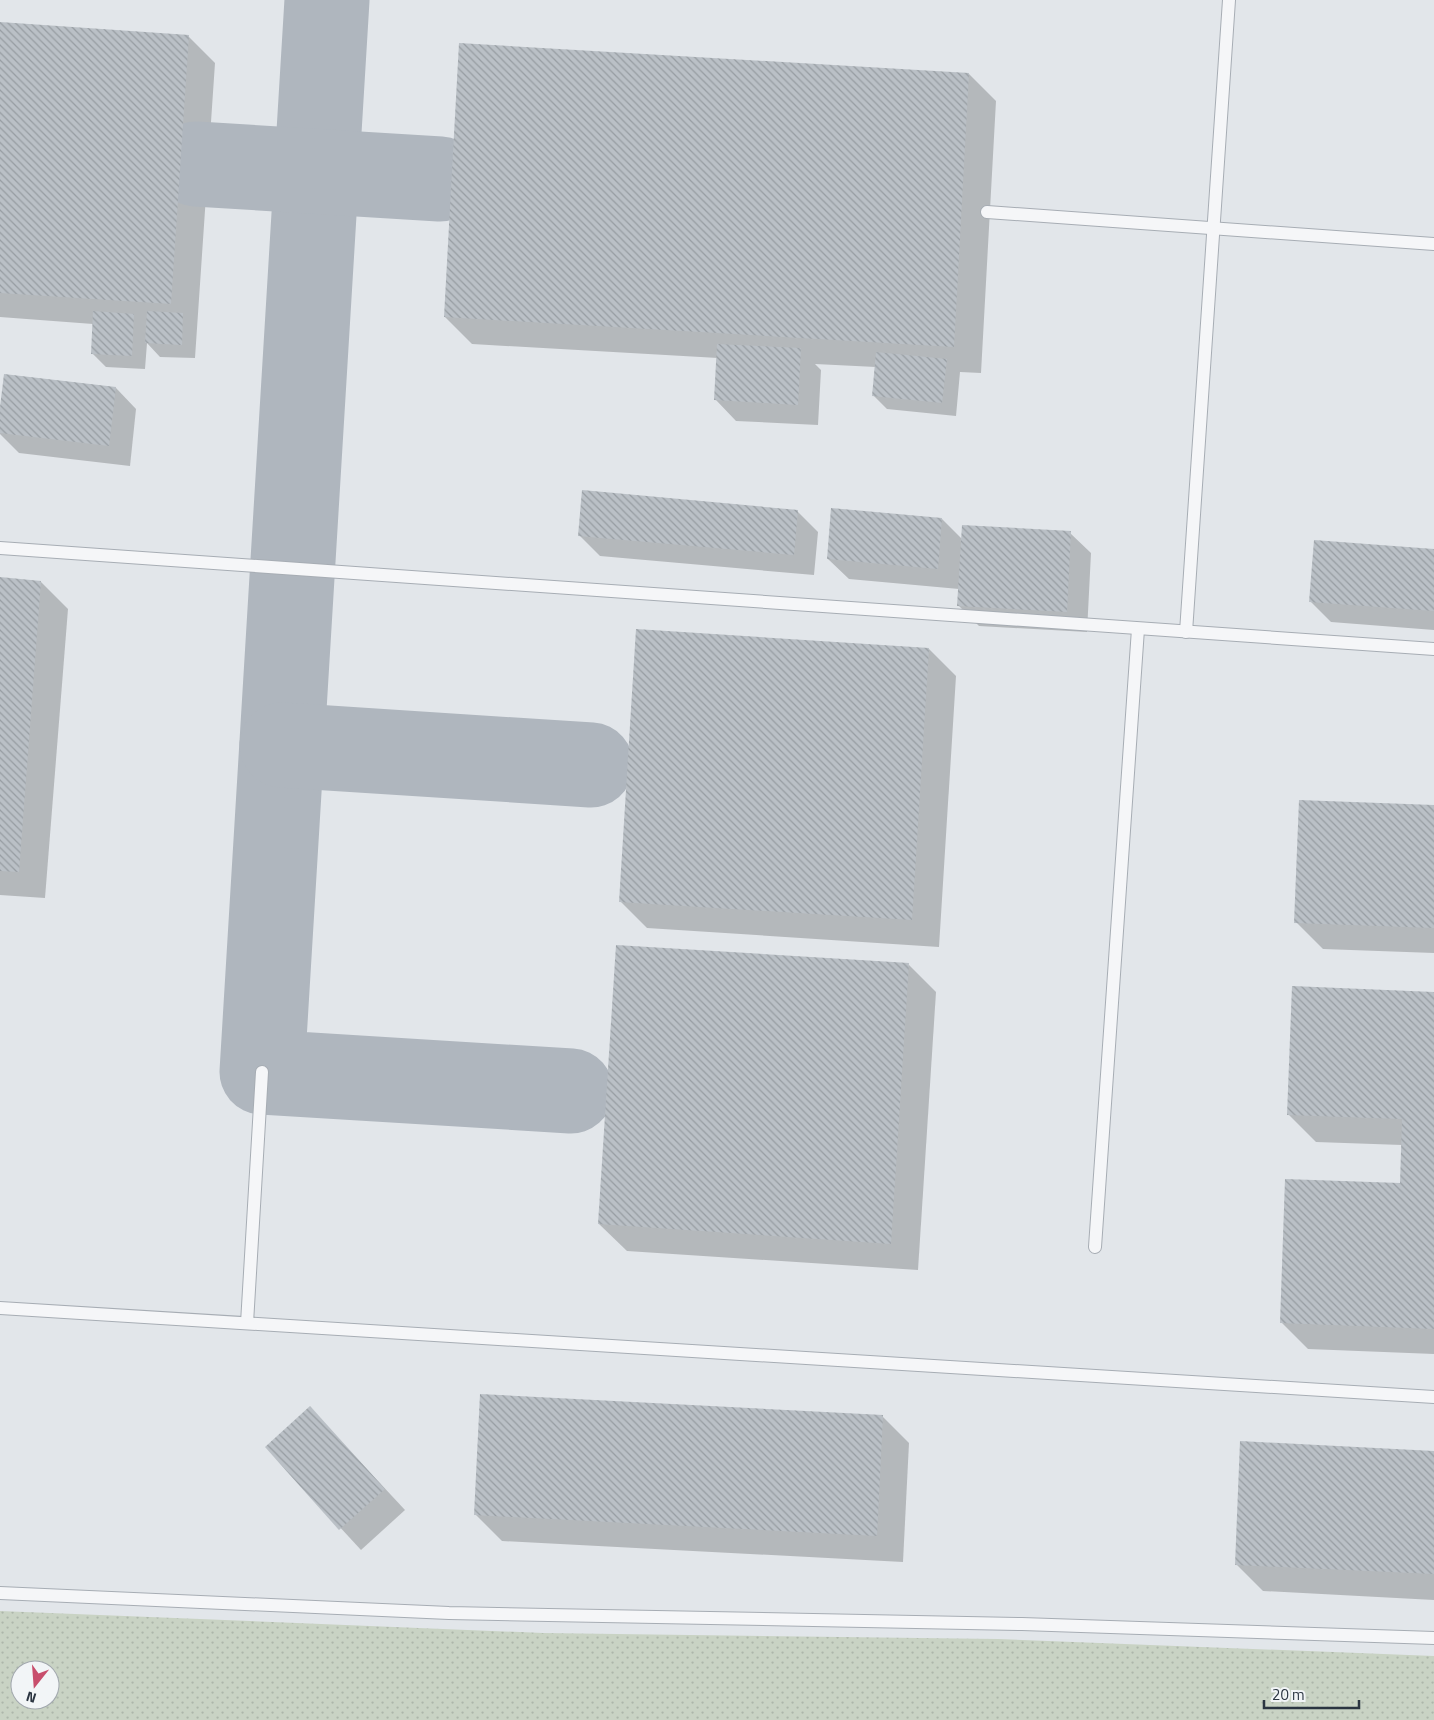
<svg xmlns="http://www.w3.org/2000/svg" width="1434" height="1720" font-family="'Titillium Web',sans-serif">
<defs>
<pattern id="grass-dots" width="8" height="8" patternUnits="userSpaceOnUse" patternTransform="scale(1.25)"><rect width="8" height="8" fill="#c9d3c4"/><path d="M2 2h.1M6 6h.1" fill="none" stroke="#adb6aa" stroke-width="1.8" stroke-linecap="round"/></pattern>
<pattern id="building-back-hatch" width="6" height="6" patternUnits="userSpaceOnUse" patternTransform="scale(1.25)"><rect width="6" height="6" fill="#bac0c6"/><path d="M-1 5l2 2M0 0l6 6M5-1l2 2" fill="none" stroke="#979da2"/></pattern>
</defs>
<rect width="100%" height="100%" fill="#e2e6ea"/>
<!-- grass -->
<path fill="url(#grass-dots)" fill-rule="evenodd" d="M0,1611l543,22 455,6 436,17v64h-1434zM20,1670h30v30h-30z"/>
<!-- shadow -->
<g fill="#0003">
<polygon points="0,24 188,36 215,63 195,358 160,357 147,343 145,369 106,367 92,353 93,324 0,317"/>
<polygon points="969,74 996,101 981,373 960,372 956,416 887,409 873,395 876,367 815,364 821,370 818,425 736,421 716,400 718,358 472,344 445,317"/>
<polygon points="116,388 136,409 130,466 19,453 0,434 0,408"/>
<polygon points="797,511 818,532 814,575 600,556 579,535"/>
<polygon points="942,519 962,539 1070,533 1091,553 1087,632 979,626 958,605 959,589 849,579 828,559"/>
<polygon points="1434,550 1434,630 1331,622 1310,601"/>
<polygon points="0,579 41,582 68,609 45,898 0,895"/>
<polygon points="929,649 956,676 939,947 647,928 620,901"/>
<polygon points="1434,806 1434,953 1323,949 1296,922"/>
<polygon points="909,965 936,992 918,1270 627,1251 599,1224"/>
<polygon points="1434,993 1434,1354 1308,1349 1281,1322 1401,1185 1402,1145 1316,1142 1289,1115"/>
<polygon points="310,1408 405,1510 361,1550 266,1447"/>
<polygon points="882,1416 909,1443 903,1562 502,1541 475,1514"/>
<polygon points="1434,1452 1434,1600 1263,1591 1236,1564"/>
</g>
<g fill="none" stroke-linecap="round" stroke-linejoin="round">
<!-- taxiway -->
<g stroke="#afb6be" stroke-width="85">
<polyline points="327,0 262,1072 571,1091"/>
<polyline points="196,164 440,179"/>
<polyline points="282,745 591,765"/>
</g>
</g>
<!-- building -->
<g fill="url(#building-back-hatch)">
<polygon points="0,22 189,35 171,304 0,293"/>
<polygon points="459,43 969,73 954,347 444,317"/>
<polygon points="93,311 134,314 132,356 91,354"/>
<polygon points="147,311 183,313 182,345 145,343"/>
<polygon points="717,344 801,348 798,405 714,400"/>
<polygon points="876,352 947,359 942,403 872,396"/>
<polygon points="4,374 116,387 109,446 0,433 0,407"/>
<polygon points="582,490 798,510 794,555 578,536"/>
<polygon points="831,508 942,518 938,569 827,559"/>
<polygon points="962,525 1071,531 1067,612 957,606"/>
<polygon points="1314,540 1434,549 1434,611 1309,602"/>
<polygon points="0,577 41,581 19,872 0,871"/>
<polygon points="636,629 929,648 912,920 619,902"/>
<polygon points="1299,800 1434,805 1434,928 1294,923"/>
<polygon points="616,945 909,963 891,1244 598,1224"/>
<polygon points="1292,986 1434,992 1434,1329 1280,1323 1285,1179 1400,1183 1402,1119 1287,1115"/>
<polygon points="480,1394 883,1415 877,1536 474,1515"/>
<polygon points="310,1406 385,1489 339,1530 265,1447"/>
<polygon points="1240,1441 1434,1451 1434,1574 1235,1565"/>
</g>
<g fill="none" stroke-linecap="round" stroke-linejoin="round">
<!-- service casing -->
<g stroke="#a7adb4" stroke-width="14">
<g id="service">
<polyline points="987,212 1434,244"/>
<polyline points="0,548 1434,649"/>
<polyline points="1186,632 1229,0"/>
<polyline points="1095,1247 1138,629"/>
<polyline points="0,1308 1434,1397"/>
<polyline points="247,1323 262,1072"/>
<polyline points="0,1593 449,1613 1022,1624 1434,1638"/>
</g>
</g>
<!-- service -->
<use href="#service" stroke="#f5f6f8" stroke-width="12"/>
</g>
<!-- north arrow -->
<g transform="translate(35 1685) rotate(197)"><circle r="24" fill="#f2f5f7" stroke="#a2a8ae"/>
<path d="M0-4L9 19L0 12L-9 19Z" fill="#c84e6c"/>
<text y="-8" font-size="14" font-weight="bold" text-anchor="middle" fill="#2b3541">N</text>
</g>
<!-- scale -->
<path d="M1264 1700v8h95v-8" fill="none" stroke="#2b3541" stroke-width="2.5"/>
<text x="1272" y="1700" font-size="15" fill="#2b3541" stroke="#f2f5f7" stroke-width="4" paint-order="stroke">20 m</text>
</svg>
